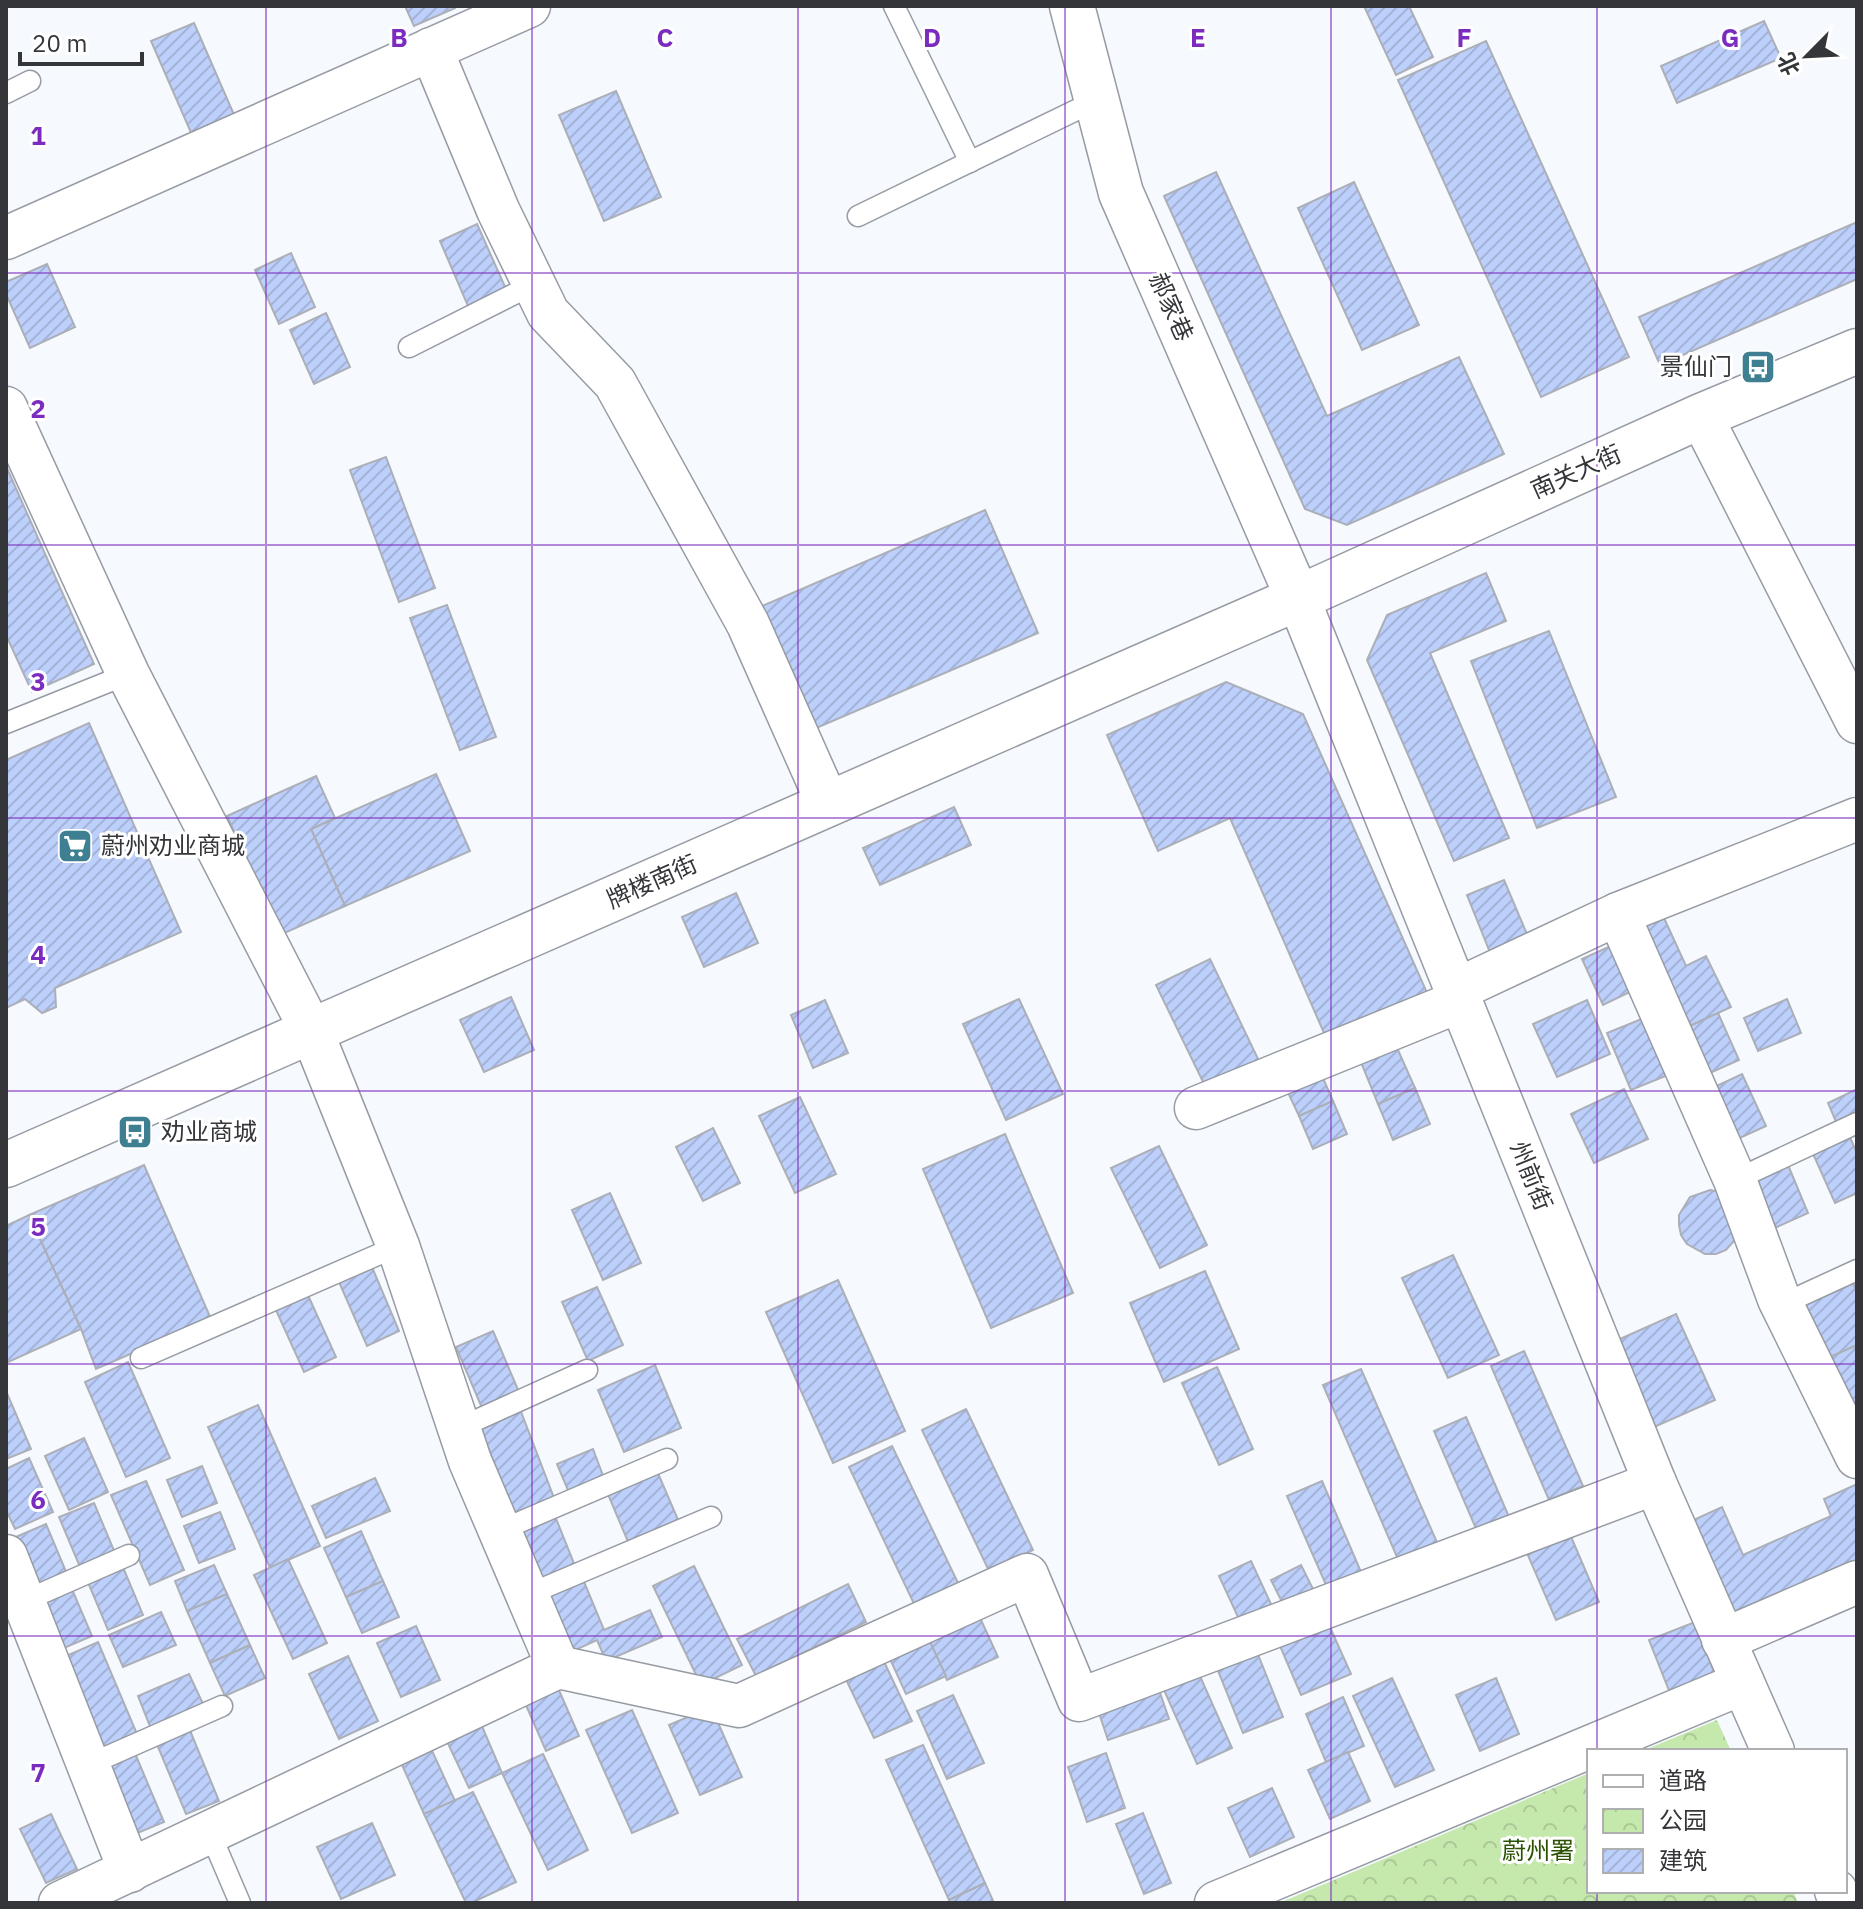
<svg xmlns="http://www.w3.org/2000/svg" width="1863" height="1909" font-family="'IBM Plex Sans','Noto Sans SC',sans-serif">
<defs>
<pattern id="park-crowns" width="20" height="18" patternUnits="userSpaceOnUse" patternTransform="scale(2)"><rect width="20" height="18" fill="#c5e9ad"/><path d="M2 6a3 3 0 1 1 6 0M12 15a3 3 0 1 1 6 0" fill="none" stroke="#aac896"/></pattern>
<pattern id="building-hatch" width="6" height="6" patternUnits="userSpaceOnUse" patternTransform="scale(2)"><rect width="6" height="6" fill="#bdd0fb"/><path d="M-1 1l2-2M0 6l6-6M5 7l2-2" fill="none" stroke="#a3b3d8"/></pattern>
</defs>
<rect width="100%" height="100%" fill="#f6f9fe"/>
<!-- park -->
<g fill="url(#park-crowns)">
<polygon points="1717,1720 1731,1751 1642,1751"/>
<polygon points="1589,1773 1589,1891 1793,1891 1798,1903 1279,1903"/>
</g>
<!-- building -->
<g fill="url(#building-hatch)" stroke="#acafb7" stroke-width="2">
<polygon points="405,6 455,6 455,8 414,26"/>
<polygon points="1364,6 1409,6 1433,57 1396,75"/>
<polygon points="1764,21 1781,58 1677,103 1661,66"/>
<polygon points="194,23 235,117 192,135 151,41"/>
<polygon points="1486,41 1629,357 1541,397 1398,80"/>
<polygon points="616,91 661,197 604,221 559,115"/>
<polygon points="1216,172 1327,416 1459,357 1504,454 1347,525 1305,509 1164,196"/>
<polygon points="1354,182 1419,325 1362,350 1298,208"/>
<polygon points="1857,222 1857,279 1660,365 1639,317"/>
<polygon points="477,224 506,289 468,306 440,241"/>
<polygon points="291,253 315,307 279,324 255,270"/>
<polygon points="47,264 75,327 30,348 6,294 6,282"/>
<polygon points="326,313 350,367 314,384 290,330"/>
<polygon points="386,457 435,588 399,602 350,470"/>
<polygon points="6,466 94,664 32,692 6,635"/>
<polygon points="985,510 1038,633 814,729 762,606"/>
<polygon points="1486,573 1506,621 1430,653 1509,838 1454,861 1367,660 1387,615"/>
<polygon points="447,605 496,737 460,750 410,618"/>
<polygon points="1549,631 1616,797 1537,828 1471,661"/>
<polygon points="1226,682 1303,714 1432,1004 1331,1049 1230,818 1158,851 1107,735"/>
<polygon points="89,723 181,932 55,988 56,1007 42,1013 25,999 6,1008 6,760"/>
<polygon points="436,774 470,851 345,906 311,829"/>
<polygon points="316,776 335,818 311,829 345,906 280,935 227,816"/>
<polygon points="954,807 971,845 880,885 863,848"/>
<polygon points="1504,880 1529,939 1491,955 1467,895"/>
<polygon points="736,893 758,943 704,967 682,917"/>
<polygon points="1658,905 1686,966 1706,956 1731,1007 1679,1031 1627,920"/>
<polygon points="1615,944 1636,989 1603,1005 1582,959"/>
<polygon points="1210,959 1259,1061 1205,1086 1156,985"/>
<polygon points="511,997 534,1050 484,1072 460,1020"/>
<polygon points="1019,999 1063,1094 1006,1120 963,1024"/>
<polygon points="1787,999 1801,1033 1758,1051 1744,1018"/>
<polygon points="825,1000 848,1053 813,1068 791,1015"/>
<polygon points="1587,1000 1610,1054 1557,1077 1533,1024"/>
<polygon points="1718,1013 1739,1060 1701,1077 1679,1031"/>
<polygon points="1644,1018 1668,1075 1631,1090 1607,1033"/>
<polygon points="1393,1039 1415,1088 1378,1104 1358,1055"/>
<polygon points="1319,1069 1333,1101 1299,1116 1284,1084"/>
<polygon points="1742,1074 1766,1126 1729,1143 1706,1091"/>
<polygon points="1415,1088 1430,1124 1393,1140 1378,1104"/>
<polygon points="1624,1089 1648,1139 1594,1163 1571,1114"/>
<polygon points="1857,1089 1857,1115 1837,1124 1828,1103"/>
<polygon points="800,1097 836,1174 795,1193 759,1116"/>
<polygon points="1333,1101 1347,1134 1313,1149 1299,1116"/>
<polygon points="713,1128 740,1183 703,1201 676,1147"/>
<polygon points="1847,1131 1857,1153 1857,1193 1835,1203 1810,1147"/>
<polygon points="1005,1134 1073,1293 991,1328 923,1169"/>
<polygon points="1159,1146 1207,1245 1160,1268 1111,1168"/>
<polygon points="144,1165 211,1319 96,1369 81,1329 29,1215"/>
<polygon points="1788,1165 1808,1213 1768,1231 1746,1183"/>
<polygon points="1710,1190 1720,1192 1740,1234 1726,1250 1716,1254 1705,1254 1687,1244 1681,1235 1679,1225 1679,1215 1690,1197"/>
<polygon points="610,1193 641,1263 603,1280 572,1210"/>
<polygon points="29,1215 81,1329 6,1363 6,1226"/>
<polygon points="1453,1255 1499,1355 1448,1378 1402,1278"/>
<polygon points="372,1267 399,1331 367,1346 339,1282"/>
<polygon points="1205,1271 1239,1349 1164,1382 1130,1303"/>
<polygon points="838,1280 905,1431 833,1463 766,1312"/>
<polygon points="1852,1281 1857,1292 1857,1345 1824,1360 1799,1305"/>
<polygon points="597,1287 623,1345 588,1361 562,1302"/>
<polygon points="307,1293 336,1357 304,1372 275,1308"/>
<polygon points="1676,1314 1715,1400 1652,1428 1613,1342"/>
<polygon points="493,1331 519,1392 482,1408 456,1347"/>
<polygon points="1857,1345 1857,1414 1830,1357"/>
<polygon points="1524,1351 1583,1486 1549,1500 1491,1366"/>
<polygon points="128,1362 170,1458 126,1477 85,1382"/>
<polygon points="655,1365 681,1428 624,1452 598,1390"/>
<polygon points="1217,1367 1253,1449 1219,1465 1182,1383"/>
<polygon points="1361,1369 1439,1547 1400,1564 1323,1385"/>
<polygon points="6,1391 31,1449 6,1459"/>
<polygon points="258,1405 320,1546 270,1568 208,1427"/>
<polygon points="520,1409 554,1498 514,1513 479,1425"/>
<polygon points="966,1409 1033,1550 989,1571 922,1430"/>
<polygon points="1466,1417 1509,1517 1477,1531 1434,1431"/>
<polygon points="84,1438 108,1492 69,1510 45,1456"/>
<polygon points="892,1446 960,1587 916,1608 849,1467"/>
<polygon points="593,1449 605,1481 570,1495 557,1464"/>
<polygon points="29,1458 53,1512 15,1529 6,1510 6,1469"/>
<polygon points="202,1466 217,1503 182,1517 167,1480"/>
<polygon points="657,1471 679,1522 629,1544 607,1492"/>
<polygon points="375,1478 390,1511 326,1538 312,1506"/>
<polygon points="146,1481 184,1570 150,1585 111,1495"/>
<polygon points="1322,1481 1364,1579 1330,1594 1287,1496"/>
<polygon points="1857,1484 1857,1562 1730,1619 1687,1523 1722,1507 1743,1555 1831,1516 1824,1499"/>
<polygon points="94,1503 115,1553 80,1567 59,1517"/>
<polygon points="220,1512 235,1549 199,1563 184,1526"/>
<polygon points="555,1516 575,1566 537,1582 517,1532"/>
<polygon points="46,1524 67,1574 32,1589 11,1539"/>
<polygon points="1566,1525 1599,1602 1556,1620 1523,1544"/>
<polygon points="361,1531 383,1581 346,1597 324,1548"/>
<polygon points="288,1559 327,1643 293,1659 254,1575"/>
<polygon points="1251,1561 1276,1615 1244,1630 1219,1576"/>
<polygon points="122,1565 143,1615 108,1630 87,1580"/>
<polygon points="214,1565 227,1594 187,1611 175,1581"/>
<polygon points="1301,1565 1317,1597 1287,1612 1271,1580"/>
<polygon points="694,1566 742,1665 701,1685 653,1586"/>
<polygon points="582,1577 604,1630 650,1610 662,1637 606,1661 597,1640 571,1652 545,1593"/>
<polygon points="383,1581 399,1617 362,1633 346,1597"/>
<polygon points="848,1584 866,1622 756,1676 737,1639"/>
<polygon points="71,1587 92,1636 57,1651 36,1601"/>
<polygon points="227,1594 250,1645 210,1663 187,1611"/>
<polygon points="976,1609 998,1657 947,1680 925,1631"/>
<polygon points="161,1612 176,1645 123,1667 109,1635"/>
<polygon points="1695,1622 1715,1675 1670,1693 1649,1640"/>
<polygon points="1329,1625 1351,1674 1301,1695 1280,1646"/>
<polygon points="416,1626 440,1680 401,1697 377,1643"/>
<polygon points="925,1631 946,1676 906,1694 885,1648"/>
<polygon points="98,1642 137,1734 96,1752 57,1660"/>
<polygon points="250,1645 265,1678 225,1696 210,1663"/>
<polygon points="879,1651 912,1721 874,1738 841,1669"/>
<polygon points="1257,1652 1283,1717 1243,1733 1217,1668"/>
<polygon points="348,1656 378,1721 339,1739 309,1674"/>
<polygon points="189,1674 204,1706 151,1729 138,1696"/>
<polygon points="1199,1674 1232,1748 1197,1764 1164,1690"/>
<polygon points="1392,1678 1434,1770 1395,1787 1353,1696"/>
<polygon points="1496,1678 1519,1734 1480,1751 1456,1695"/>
<polygon points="1158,1687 1169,1719 1108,1740 1097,1707"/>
<polygon points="558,1688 579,1736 546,1751 525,1703"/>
<polygon points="953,1695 984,1763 947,1779 917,1711"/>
<polygon points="1343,1697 1364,1746 1326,1762 1306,1714"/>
<polygon points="711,1707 742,1777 700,1795 669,1725"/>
<polygon points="632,1710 678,1813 632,1833 586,1730"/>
<polygon points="478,1717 502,1773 469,1788 443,1733"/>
<polygon points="189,1728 219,1801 186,1814 156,1742"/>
<polygon points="428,1742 455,1801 424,1814 398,1756"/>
<polygon points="923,1745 985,1883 949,1900 886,1760"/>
<polygon points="134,1751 164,1822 128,1837 98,1766"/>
<polygon points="1348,1752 1370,1801 1330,1819 1308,1770"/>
<polygon points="1106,1753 1125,1808 1087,1822 1068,1767"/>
<polygon points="543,1754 588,1850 548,1870 502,1773"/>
<polygon points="1272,1788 1294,1837 1250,1857 1228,1808"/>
<polygon points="473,1792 516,1882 471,1903 466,1903 424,1814"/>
<polygon points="1143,1813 1171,1883 1144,1894 1116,1824"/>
<polygon points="51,1814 77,1869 46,1883 20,1829"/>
<polygon points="372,1823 395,1875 341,1899 317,1847"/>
<polygon points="985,1883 994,1903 950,1903 949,1900"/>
</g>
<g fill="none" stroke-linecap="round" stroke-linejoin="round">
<!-- lane casing -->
<g stroke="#979ba3" stroke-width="23">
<g id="lane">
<polyline points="894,6 970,162"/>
<polyline points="6,93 30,81"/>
<polyline points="858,216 1097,100"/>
<polyline points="409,347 534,284"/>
<polyline points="6,723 128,674"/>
<polyline points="1735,1180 1857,1123"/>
<polyline points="1783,1304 1857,1270"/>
<polyline points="141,1358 398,1246"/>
<polyline points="459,1428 587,1370"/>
<polyline points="499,1531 667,1459"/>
<polyline points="527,1595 711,1517"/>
<polyline points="24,1601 129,1555"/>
<polyline points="88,1765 222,1706"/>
<polyline points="210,1833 240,1903"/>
</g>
</g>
<!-- street casing -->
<g stroke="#979ba3" stroke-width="45">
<g id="street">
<polyline points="431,49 498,210 548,313 615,383 748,624 828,804"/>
<polyline points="6,238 529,6"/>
<polyline points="6,408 128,674 312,1032 398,1246 470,1461 558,1667"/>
<polyline points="1701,416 1857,722"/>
<polyline points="1298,598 1655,1483 1773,1751"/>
<polyline points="1618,914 1857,819"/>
<polyline points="1456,990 1618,914 1735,1180 1779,1299 1857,1457"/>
<polyline points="1196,1108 1460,1001"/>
<polyline points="6,1556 130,1871"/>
<polyline points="1723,1640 1857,1582"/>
<polyline points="1836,1891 1841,1903"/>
<polyline points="60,1903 558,1667 739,1706 1027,1575 1079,1700 1655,1483"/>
<polyline points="1216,1903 1743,1683"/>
</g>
</g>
<!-- secondary casing -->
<g stroke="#979ba3" stroke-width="47">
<g id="secondary">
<polyline points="1072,6 1121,193 1298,598"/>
<polyline points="6,1165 1298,598 1701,416 1857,351"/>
</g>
</g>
<!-- lane -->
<use href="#lane" stroke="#fff" stroke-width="20"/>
<!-- street -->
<use href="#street" stroke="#fff" stroke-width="42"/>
<!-- secondary -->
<use href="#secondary" stroke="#fff" stroke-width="44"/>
</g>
<!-- grid -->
<path fill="none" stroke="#7b2cbf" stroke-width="2" stroke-opacity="0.55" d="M266,6v1897M532,6v1897M798,6v1897M1065,6v1897M1331,6v1897M1597,6v1745M6,273h1851M6,545h1851M6,818h1851M6,1091h1851M6,1364h1851M6,1636h1851M1597,1891v12"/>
<!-- icons -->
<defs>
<g id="bus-square" transform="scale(1.8)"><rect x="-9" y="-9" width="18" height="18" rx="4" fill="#3e8091" stroke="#fff"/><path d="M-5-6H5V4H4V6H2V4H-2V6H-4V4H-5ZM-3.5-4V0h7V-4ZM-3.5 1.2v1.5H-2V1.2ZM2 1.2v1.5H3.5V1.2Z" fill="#fff"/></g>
<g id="supermarket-square" transform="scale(1.8)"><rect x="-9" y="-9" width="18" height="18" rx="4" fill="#3e8091" stroke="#fff"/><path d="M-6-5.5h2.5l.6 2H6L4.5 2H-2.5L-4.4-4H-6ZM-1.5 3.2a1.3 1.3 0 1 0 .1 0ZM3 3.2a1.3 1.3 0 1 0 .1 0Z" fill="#fff"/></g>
</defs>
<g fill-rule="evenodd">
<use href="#bus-square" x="1758" y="367"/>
<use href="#supermarket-square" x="75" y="846"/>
<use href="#bus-square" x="135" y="1132"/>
</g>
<g text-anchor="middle" stroke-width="6" stroke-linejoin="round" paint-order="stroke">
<!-- street labels -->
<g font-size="24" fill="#343639" stroke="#fff">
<text transform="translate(1171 307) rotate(66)" y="8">郝家巷</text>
<text transform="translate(1576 472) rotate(-24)" y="8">南关大街</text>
<text transform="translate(652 882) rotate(-24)" y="8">牌楼南街</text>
<text transform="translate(1531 1176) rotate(68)" y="8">州前街</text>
</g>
<!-- poi labels -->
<g font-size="24" fill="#343639" stroke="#fff" text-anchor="start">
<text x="1732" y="375" text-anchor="end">景仙门</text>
<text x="101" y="854">蔚州劝业商城</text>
<text x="161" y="1140">劝业商城</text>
</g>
<!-- park labels -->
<g font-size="24" fill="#2b5101" stroke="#fff">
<text x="1538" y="1859">蔚州署</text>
</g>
</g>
<g font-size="26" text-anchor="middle" font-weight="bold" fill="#7b2cbf" stroke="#fff" stroke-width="6" stroke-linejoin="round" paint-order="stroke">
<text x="399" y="47">B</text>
<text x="665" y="47">C</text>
<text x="932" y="47">D</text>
<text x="1198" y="47">E</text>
<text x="1464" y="47">F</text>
<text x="1730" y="47">G</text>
<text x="38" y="145">1</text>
<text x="38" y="418">2</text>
<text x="38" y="691">3</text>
<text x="38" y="964">4</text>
<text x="38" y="1236">5</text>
<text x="38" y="1509">6</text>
<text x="38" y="1782">7</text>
</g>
<!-- border -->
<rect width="1863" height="1909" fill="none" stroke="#343639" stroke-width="16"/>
<!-- legend -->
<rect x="1587" y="1749" width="260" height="144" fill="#ffffff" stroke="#aeafb0" stroke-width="2"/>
<rect x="1603" y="1775" width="40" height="12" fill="#ffffff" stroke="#aeafb0" stroke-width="2"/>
<text x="1659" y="1789" font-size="24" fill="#343639">道路</text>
<rect x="1603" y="1809" width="40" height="24" fill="url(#park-crowns)" stroke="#aeafb0" stroke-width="2"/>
<text x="1659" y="1829" font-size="24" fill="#343639">公园</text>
<rect x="1603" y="1849" width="40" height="24" fill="url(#building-hatch)" stroke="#aeafb0" stroke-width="2"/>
<text x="1659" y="1869" font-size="24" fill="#343639">建筑</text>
<!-- north arrow -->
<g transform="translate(1807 56) rotate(246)" stroke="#ffffff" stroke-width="6" paint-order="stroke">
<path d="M0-6L14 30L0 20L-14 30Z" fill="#343639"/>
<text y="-12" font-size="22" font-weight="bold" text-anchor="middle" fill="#343639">北</text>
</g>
<!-- scale -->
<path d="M20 52v12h122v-12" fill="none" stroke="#343639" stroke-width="4"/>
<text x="32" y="52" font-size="24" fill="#343639" stroke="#ffffff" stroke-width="6" paint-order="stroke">20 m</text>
</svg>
